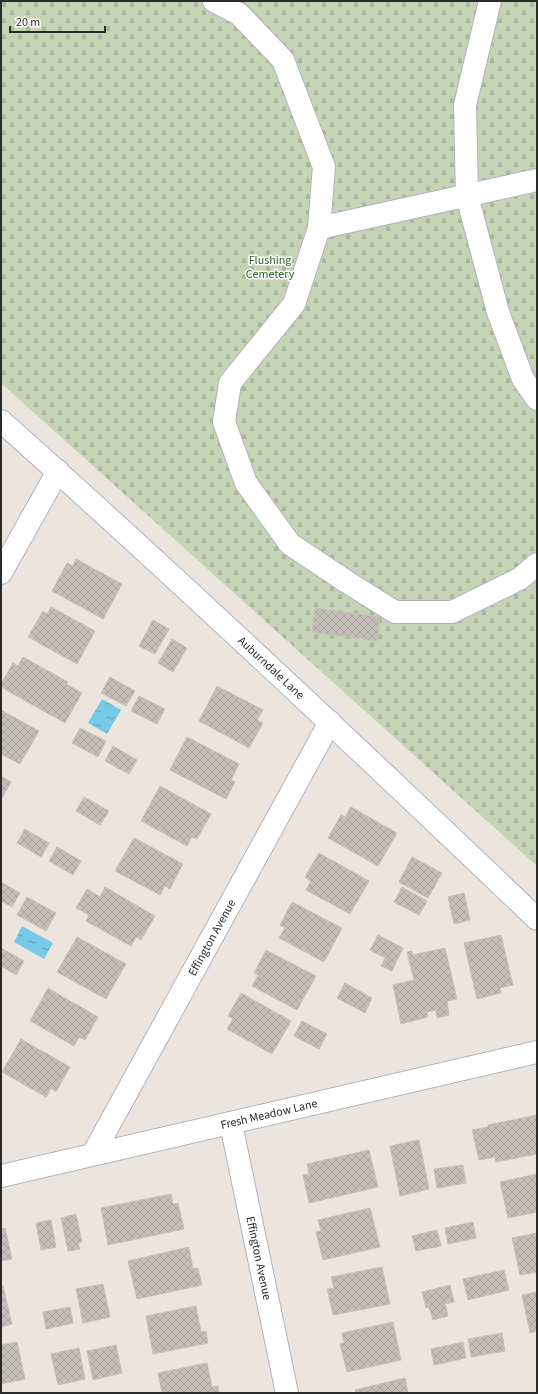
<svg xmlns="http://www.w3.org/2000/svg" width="538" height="1394" font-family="'Source Sans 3',sans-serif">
<defs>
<pattern id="cemetery-stones" width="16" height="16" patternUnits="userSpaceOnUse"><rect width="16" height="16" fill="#c4d4b5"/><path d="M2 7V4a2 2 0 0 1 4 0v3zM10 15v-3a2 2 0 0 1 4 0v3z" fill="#a9b69c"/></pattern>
<pattern id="water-ripples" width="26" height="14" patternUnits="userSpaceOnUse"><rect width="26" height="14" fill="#76c9e7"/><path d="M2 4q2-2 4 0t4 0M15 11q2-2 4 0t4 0" fill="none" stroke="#61a3bb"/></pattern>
<pattern id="building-cross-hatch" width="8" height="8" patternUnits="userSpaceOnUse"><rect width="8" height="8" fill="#c4bfb8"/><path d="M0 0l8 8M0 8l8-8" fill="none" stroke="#a9a49e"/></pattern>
</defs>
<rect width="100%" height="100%" fill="#ebe5dd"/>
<!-- cemetery -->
<polygon fill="url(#cemetery-stones)" points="1,1 537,1 537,866 1,383"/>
<!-- water -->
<g fill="url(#water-ripples)">
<polygon points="102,699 121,710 107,734 88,723"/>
<polygon points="22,926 53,943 44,959 14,942"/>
</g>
<!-- building -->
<g fill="url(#building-cross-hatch)" stroke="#c7c1b7">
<polygon points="76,559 122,584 103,619 52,591 67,563 73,566"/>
<polygon points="51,607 95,631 77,664 28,637 43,611 47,614"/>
<polygon points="315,608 380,617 377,641 312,632"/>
<polygon points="153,620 169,629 155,654 139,646"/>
<polygon points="172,639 187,648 173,672 158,663"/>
<polygon points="23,657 68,682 66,684 82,693 65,723 1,687 1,684 13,663 18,666"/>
<polygon points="110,677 135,691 126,706 101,693"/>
<polygon points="217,686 263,710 257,720 263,723 249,748 199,721"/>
<polygon points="139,696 165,709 157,724 131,711"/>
<polygon points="1,710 39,731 20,764 1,754"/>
<polygon points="80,728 106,741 98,757 72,743"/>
<polygon points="187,737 239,764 231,780 235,782 226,799 170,770"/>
<polygon points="113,746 137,760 129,774 105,761"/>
<polygon points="1,776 11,782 1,800"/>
<polygon points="160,786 211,814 197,839 192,837 187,846 141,821"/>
<polygon points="84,797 109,811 100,825 76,811"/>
<polygon points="351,807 397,833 378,866 328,838 341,815 345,817"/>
<polygon points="25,829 49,843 41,857 17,843"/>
<polygon points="134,838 183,864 170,889 165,886 160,895 115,871"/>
<polygon points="57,847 81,861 73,875 49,861"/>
<polygon points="319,853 369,881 350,914 306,890 311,881 305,877"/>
<polygon points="412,857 442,873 428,898 399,882"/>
<polygon points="1,882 20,893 12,907 1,901"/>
<polygon points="105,887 155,916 141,940 136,937 131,946 86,921 89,915 76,908 87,889 100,897"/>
<polygon points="402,887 427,901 419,915 394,902"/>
<polygon points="464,893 470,920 454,924 448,897"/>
<polygon points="27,897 56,913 46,931 17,915"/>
<polygon points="292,902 342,928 324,962 279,938 285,928 280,925"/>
<polygon points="378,935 403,948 392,971 381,966 385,958 370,950"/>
<polygon points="501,935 513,985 500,988 501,993 477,999 464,943"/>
<polygon points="77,937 126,964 106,999 57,972"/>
<polygon points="1,948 24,961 16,975 1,966"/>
<polygon points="445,948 457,999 447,1001 449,1015 437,1018 436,1010 427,1012 428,1017 401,1024 393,985 414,980 407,952 412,951 412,955"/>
<polygon points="266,950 316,976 297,1010 252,986 258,975 254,973"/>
<polygon points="345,983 372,998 365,1013 337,998"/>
<polygon points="48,988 98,1017 85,1040 79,1037 74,1046 30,1021"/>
<polygon points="241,993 291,1021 272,1054 227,1029 233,1019 228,1016"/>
<polygon points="302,1021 327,1034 319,1049 294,1036"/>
<polygon points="21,1039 70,1067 56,1092 51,1088 46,1097 2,1072"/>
<polygon points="537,1115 537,1154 496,1162 495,1157 479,1160 472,1130 488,1127 488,1125"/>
<polygon points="419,1140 429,1189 400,1196 390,1146"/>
<polygon points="369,1150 378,1187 309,1203 303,1175 309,1174 307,1164"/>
<polygon points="463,1165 466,1183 437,1188 434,1169"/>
<polygon points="537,1174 537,1212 508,1218 500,1182"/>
<polygon points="171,1194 173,1204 178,1203 184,1229 108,1245 101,1208"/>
<polygon points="370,1208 380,1247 323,1260 316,1232 321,1231 318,1220"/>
<polygon points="76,1214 82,1242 78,1243 80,1249 68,1251 61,1218"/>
<polygon points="51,1220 56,1247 41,1250 36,1223"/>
<polygon points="473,1222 476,1238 448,1244 445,1228"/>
<polygon points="5,1228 12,1259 1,1261 1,1229"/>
<polygon points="437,1230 441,1246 416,1251 412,1236"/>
<polygon points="537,1233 537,1272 520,1275 512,1238"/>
<polygon points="189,1247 193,1269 198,1268 202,1285 137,1299 128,1261"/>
<polygon points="382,1267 390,1304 333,1315 327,1289 334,1288 331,1277"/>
<polygon points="504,1270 509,1290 468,1300 463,1279"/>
<polygon points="103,1284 110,1317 83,1323 76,1289"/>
<polygon points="450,1285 454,1302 445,1304 448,1316 433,1320 429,1307 426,1308 422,1292"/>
<polygon points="1,1286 3,1286 12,1324 1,1327"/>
<polygon points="537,1292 537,1331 530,1333 522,1295"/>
<polygon points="196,1306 201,1332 206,1331 208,1343 153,1354 146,1316"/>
<polygon points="70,1307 73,1323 46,1329 43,1312"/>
<polygon points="393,1322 401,1360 347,1372 340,1344 344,1343 342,1333"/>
<polygon points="502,1333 505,1351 471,1357 468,1339"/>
<polygon points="17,1342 25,1379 1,1384 1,1345"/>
<polygon points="463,1342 466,1358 434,1365 431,1349"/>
<polygon points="116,1345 122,1373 93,1380 87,1351"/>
<polygon points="79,1348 85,1379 58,1385 51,1354"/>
<polygon points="207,1363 212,1387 218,1386 219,1393 162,1393 158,1373"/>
<polygon points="405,1378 408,1393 356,1393 355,1390"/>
</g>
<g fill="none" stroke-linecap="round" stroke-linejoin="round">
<!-- minor casing -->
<g stroke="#b0b3bd" stroke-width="24">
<g id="minor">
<polyline points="214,1 239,14 283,60 324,167 319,228 294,304 230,383 224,422 246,483 290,544 347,582 395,612 452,612 521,578 537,564"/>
<polyline points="490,1 465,105 467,196 498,312 523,379 537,399"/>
<polyline points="319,228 537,180"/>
<path id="s1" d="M1,421c182,162 359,329 536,498"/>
<polyline points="1,573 58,471"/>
<path id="s2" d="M231,1124l56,269"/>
<path id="s3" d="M93,1154l237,-432"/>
<path id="s4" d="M1,1176l536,-124"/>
</g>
</g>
<!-- minor -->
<use href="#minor" stroke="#fff" stroke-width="22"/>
</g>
<g text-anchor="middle" stroke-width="3" stroke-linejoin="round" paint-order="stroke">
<!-- park labels -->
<g font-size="12" fill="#2d631e" stroke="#fff">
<text x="270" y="264">Flushing<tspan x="270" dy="14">Cemetery</tspan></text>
</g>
<!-- street labels -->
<g font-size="12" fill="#2a2a2a" stroke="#fff">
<text dy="4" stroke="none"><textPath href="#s1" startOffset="366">Auburndale Lane</textPath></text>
<text dy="4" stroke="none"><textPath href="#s3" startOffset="247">Effington Avenue</textPath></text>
<text dy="4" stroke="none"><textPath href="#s4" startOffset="275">Fresh Meadow Lane</textPath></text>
<text dy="4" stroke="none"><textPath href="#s2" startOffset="137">Effington Avenue</textPath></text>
</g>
</g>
<!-- border -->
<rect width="538" height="1394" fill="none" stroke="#2a2a2a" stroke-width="4"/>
<!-- scale -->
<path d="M10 26v6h95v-6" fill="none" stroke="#2a2a2a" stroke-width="2"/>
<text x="16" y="26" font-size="12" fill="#2a2a2a" stroke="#ffffff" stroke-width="3" paint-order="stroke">20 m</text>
</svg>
